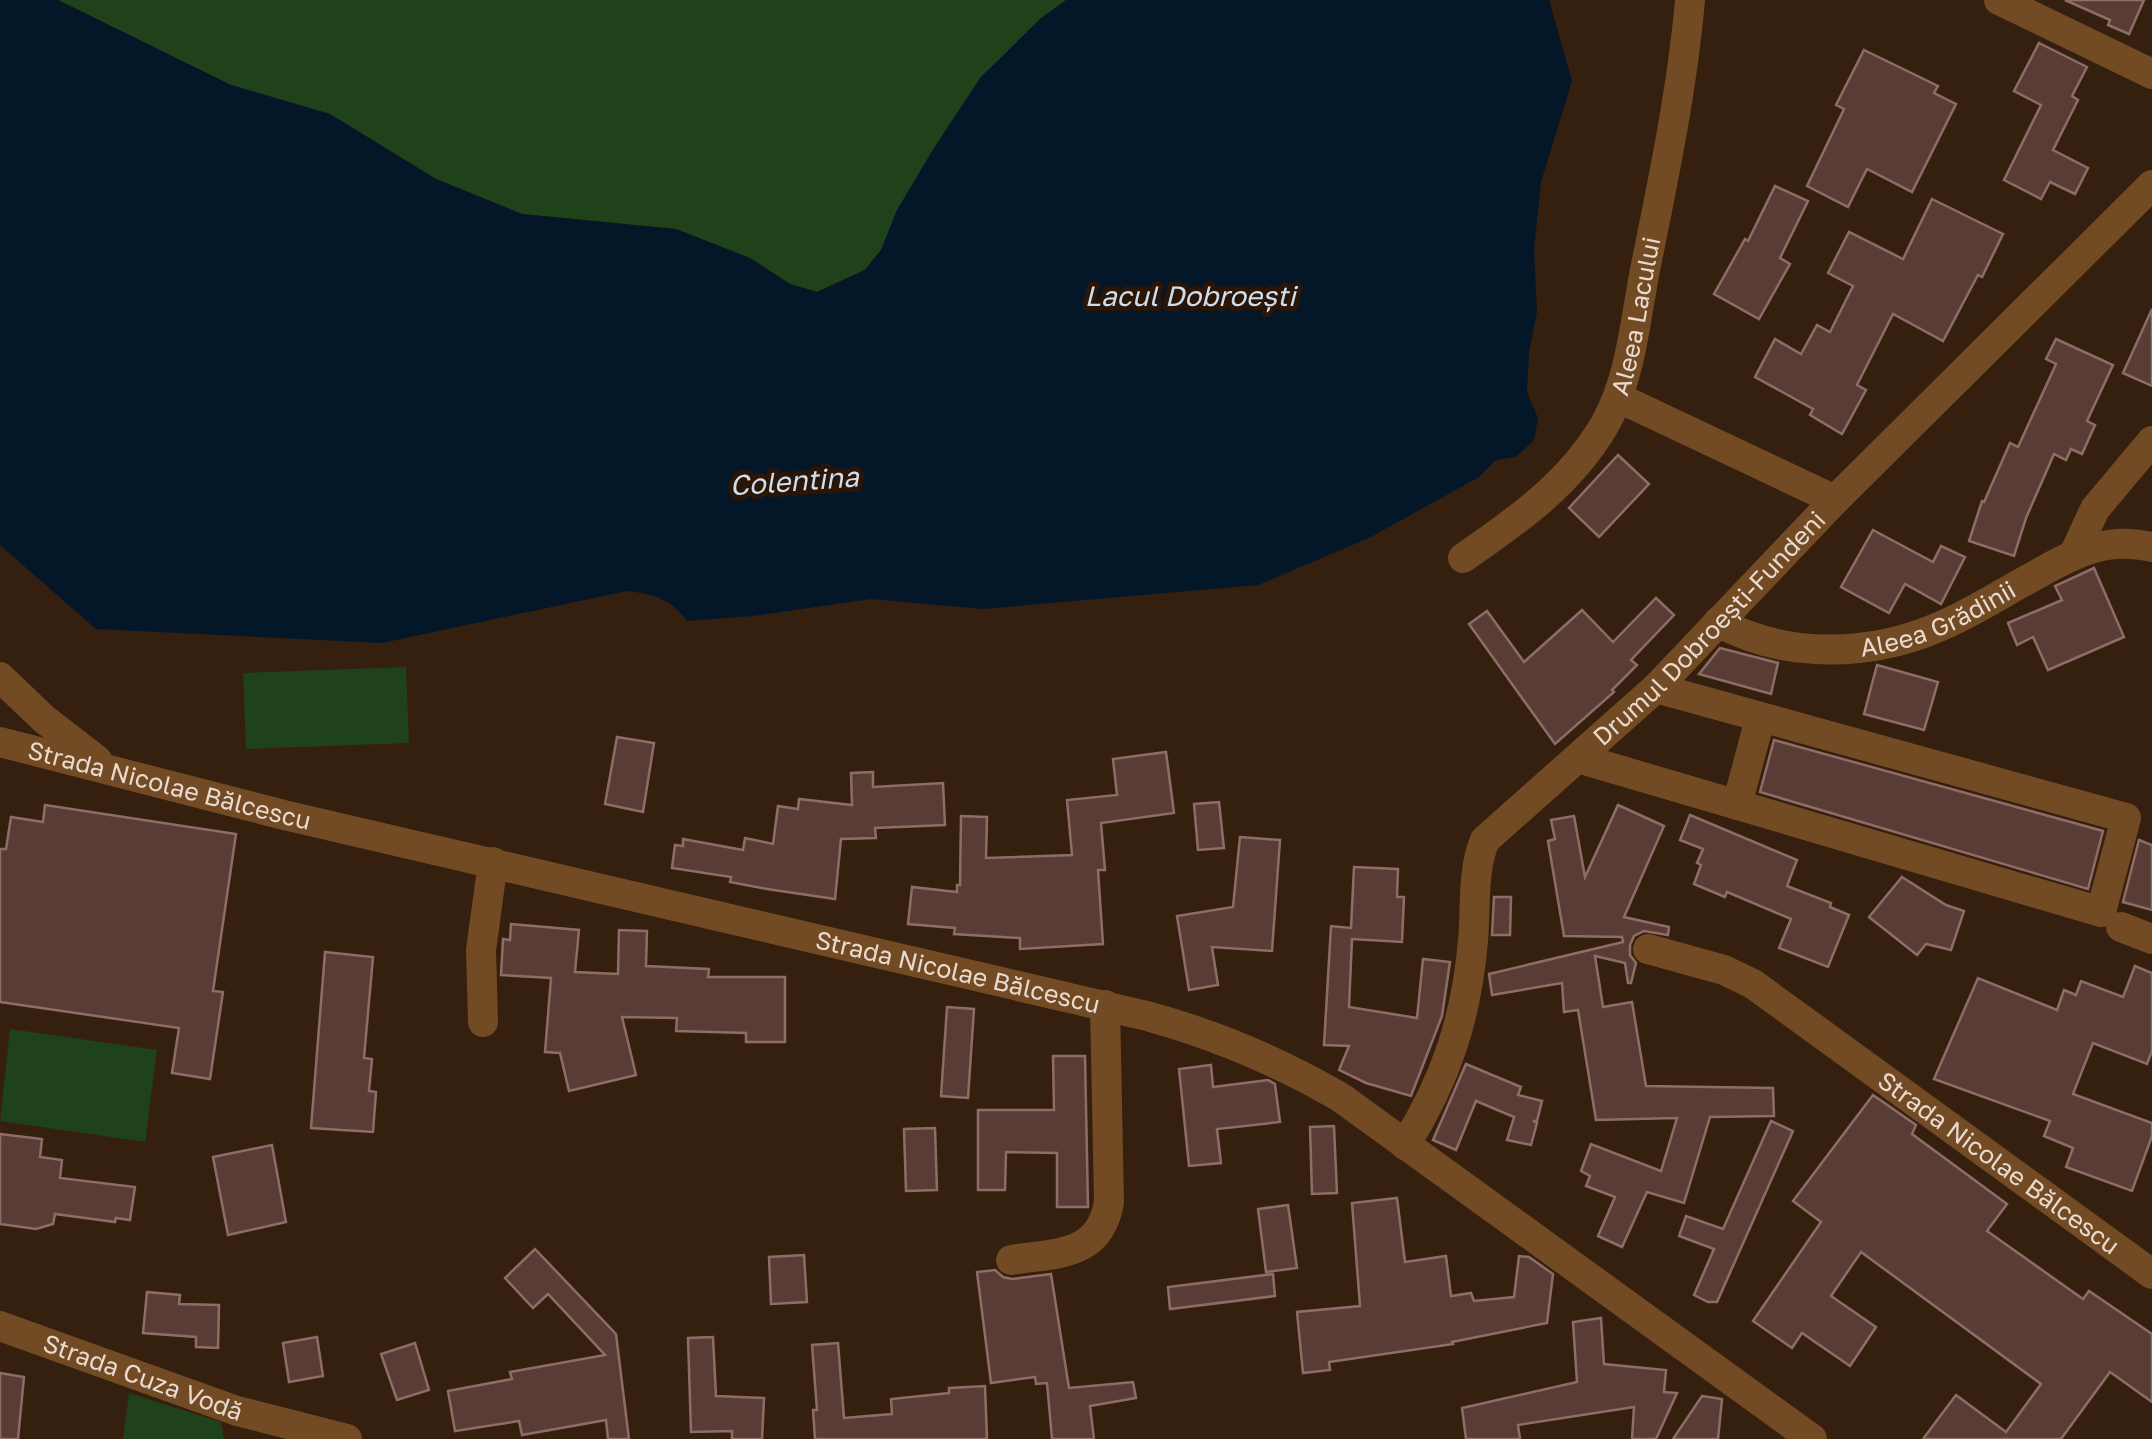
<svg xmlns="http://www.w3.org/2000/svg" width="2152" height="1439" font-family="'Golos Text',sans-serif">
<rect width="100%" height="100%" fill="#351f0f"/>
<!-- green -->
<g fill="#1f421a">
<polygon points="58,0 1066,0 1040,19 897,210 881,250 864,270 817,292 790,284 750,258 676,229 522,214 436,179 330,114 231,85"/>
<polygon points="406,667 409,743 246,749 243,673"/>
<polygon points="10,1029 157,1050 145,1142 0,1121"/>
<polygon points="129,1393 221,1422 224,1439 123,1439"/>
</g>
<!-- water -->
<path fill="#041728" d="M0,0h58l173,85 99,29 106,65 86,35 154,15 74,29 40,26 27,8 48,-22 16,-20 16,-40 35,-59 48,-73 60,-59 26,-19h483l23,81 -31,101 -7,68 3,61 -8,41 -2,40 11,26 -4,22 -18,17 -20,3 -17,17 -110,61 -111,47 -275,24 -112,-10 -118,17 -66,5c-16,-22 -33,-27 -60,-30l-245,52 -286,-14 -96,-84z"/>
<!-- building -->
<g fill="#5a3c36" stroke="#8e6d67" stroke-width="2.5">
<polygon points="2065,0 2144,0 2129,34 2108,25 2110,20"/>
<polygon points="2039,43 2087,67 2072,96 2078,100 2053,150 2088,168 2075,194 2050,182 2041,199 2004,180 2041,105 2014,91"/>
<polygon points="1864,50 1938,86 1934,93 1956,104 1912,192 1867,169 1848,207 1807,186 1844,109 1836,105"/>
<polygon points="1775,186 1808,201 1780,258 1790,264 1759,319 1714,294 1745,239 1748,241"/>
<polygon points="1932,199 2003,234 1982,277 1978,275 1943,341 1893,314 1857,385 1866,390 1842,434 1810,415 1813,409 1755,377 1775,339 1801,354 1817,325 1830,332 1853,286 1828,273 1849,232 1903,259"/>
<polygon points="2152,309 2152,386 2123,373"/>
<polygon points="2056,339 2113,365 2087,421 2095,425 2082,454 2071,449 2066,460 2054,454 2026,518 2014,556 1969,541 1982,501 1984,502 2010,443 2018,447 2056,364 2046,359"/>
<polygon points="1618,455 1649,484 1599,537 1569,508"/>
<polygon points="1873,530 1933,562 1941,546 1965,557 1941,604 1905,584 1889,613 1841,587"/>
<polygon points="2094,568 2124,637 2048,670 2033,637 2017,645 2008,623 2062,600 2055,586"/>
<polygon points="1656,598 1674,615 1631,660 1637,665 1612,690 1614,692 1555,744 1469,624 1487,611 1524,662 1582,610 1613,642"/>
<polygon points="1720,648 1778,663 1771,694 1699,674"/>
<polygon points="1877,665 1938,682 1924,730 1864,714"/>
<polygon points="617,737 654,743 643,812 605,804"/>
<polygon points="1774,740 2103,831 2088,889 1760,792"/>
<polygon points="1166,752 1174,813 1101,823 1105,870 1098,870 1103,944 1020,949 1020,938 954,934 955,928 908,924 912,887 957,892 957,885 960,885 961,816 987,817 986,858 1072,855 1067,800 1117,795 1113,759"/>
<polygon points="873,772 873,787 943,783 945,825 875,828 876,838 841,839 835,899 767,889 730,882 731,877 672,868 675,845 683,846 683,839 743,850 745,838 773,844 778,806 798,809 799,799 852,805 851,773"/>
<polygon points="1219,802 1224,848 1198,850 1194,804"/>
<polygon points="45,805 236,834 213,991 223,992 210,1079 172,1073 179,1028 0,1002 0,849 6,849 11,817 43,822"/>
<polygon points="1618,805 1664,826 1624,917 1669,927 1668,935 1644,931 1634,936 1630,945 1630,955 1636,963 1631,983 1628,983 1625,963 1595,956 1603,1007 1632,1002 1646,1086 1773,1088 1774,1116 1710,1117 1684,1203 1647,1192 1622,1247 1598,1236 1615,1197 1586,1186 1590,1176 1581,1171 1591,1144 1661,1171 1677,1118 1596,1120 1578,1010 1564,1012 1562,983 1492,995 1489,974 1623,942 1622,937 1564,936 1548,841 1555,839 1551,820 1574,816 1585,877"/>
<polygon points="1690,815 1797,860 1787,886 1831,903 1830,907 1849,915 1828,967 1779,948 1791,919 1727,892 1725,897 1694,884 1701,865 1697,863 1703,849 1680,840"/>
<polygon points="1240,837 1280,840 1272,951 1212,947 1218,985 1189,990 1177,916 1233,907"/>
<polygon points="2139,840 2152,845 2152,910 2123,902"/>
<polygon points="1354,867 1398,869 1397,897 1404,897 1402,942 1352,939 1349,1007 1417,1018 1423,959 1450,962 1442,1016 1411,1096 1366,1083 1339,1070 1349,1046 1324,1045 1331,926 1351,928"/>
<polygon points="1902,877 1946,905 1964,911 1951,950 1926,944 1917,955 1869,917"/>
<polygon points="1494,897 1511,897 1510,935 1492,935"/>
<polygon points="511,924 579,930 575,972 618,974 619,930 647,931 646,966 709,969 708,977 785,977 785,1042 746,1042 746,1033 676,1031 677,1018 622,1017 636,1075 569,1091 560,1053 545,1052 551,978 501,975 503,939 510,940"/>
<polygon points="325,952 373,957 364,1058 372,1059 369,1091 376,1092 373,1132 311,1128"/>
<polygon points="2135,966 2152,973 2152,1051 2147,1064 2093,1043 2073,1094 2152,1123 2152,1136 2132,1191 2066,1167 2073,1148 2044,1136 2050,1121 1934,1079 1978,978 2057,1010 2064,990 2076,995 2081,981 2123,997"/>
<polygon points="947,1007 974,1009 968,1098 941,1096"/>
<polygon points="1053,1056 1085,1056 1088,1207 1057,1207 1057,1153 1006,1152 1005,1190 978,1190 978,1110 1054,1110"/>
<polygon points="1466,1064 1521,1087 1518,1095 1542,1101 1537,1121 1533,1121 1537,1123 1531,1145 1507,1140 1514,1117 1476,1101 1456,1150 1433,1140"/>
<polygon points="1211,1065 1213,1087 1268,1080 1275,1084 1280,1122 1217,1129 1221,1163 1189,1166 1179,1069"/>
<polygon points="1873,1095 1916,1125 1912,1134 2007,1204 1987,1231 2083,1299 2089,1291 2152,1334 2152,1402 2110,1372 2061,1439 1923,1439 1956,1395 2006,1432 2041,1384 1861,1252 1831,1296 1876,1327 1850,1366 1802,1333 1792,1348 1753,1321 1821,1222 1793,1201"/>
<polygon points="1771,1121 1793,1131 1717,1302 1708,1302 1694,1295 1714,1249 1679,1236 1686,1216 1723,1229"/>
<polygon points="1334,1126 1337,1193 1312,1194 1310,1127"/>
<polygon points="935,1128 937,1190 906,1191 904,1129"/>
<polygon points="0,1134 42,1139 40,1157 62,1160 60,1178 135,1187 130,1220 116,1218 115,1222 55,1214 53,1224 36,1229 0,1224"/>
<polygon points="272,1145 286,1222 228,1235 213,1157"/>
<polygon points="1397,1198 1405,1262 1446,1256 1451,1296 1471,1293 1474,1301 1514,1297 1519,1256 1529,1257 1553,1274 1547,1323 1452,1342 1453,1344 1329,1362 1330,1370 1303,1373 1297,1312 1360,1306 1352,1203"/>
<polygon points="1288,1205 1297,1268 1266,1272 1258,1209"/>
<polygon points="535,1249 616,1334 629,1439 608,1439 606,1420 522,1435 519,1421 455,1431 448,1391 512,1379 510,1372 605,1355 548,1294 533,1308 505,1278"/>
<polygon points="804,1255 807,1302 771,1304 769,1257"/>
<polygon points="995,1270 1003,1277 1012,1279 1051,1274 1069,1388 1133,1382 1136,1398 1090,1406 1094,1439 1052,1439 1047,1383 1036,1384 1035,1377 991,1383 977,1272"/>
<polygon points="1273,1274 1275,1296 1170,1309 1168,1287"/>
<polygon points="147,1292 180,1295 179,1304 219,1305 218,1348 196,1347 196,1337 143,1333"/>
<polygon points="1601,1318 1604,1364 1666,1370 1664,1392 1677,1393 1656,1439 1632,1439 1634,1407 1518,1425 1520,1439 1466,1439 1462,1408 1577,1382 1573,1322"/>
<polygon points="317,1337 323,1376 289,1382 283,1343"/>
<polygon points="713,1337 716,1396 764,1398 762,1439 732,1439 732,1431 691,1432 688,1338"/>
<polygon points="415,1343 429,1390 397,1400 381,1354"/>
<polygon points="838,1343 844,1418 892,1414 891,1399 949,1393 949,1388 985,1386 987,1439 815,1439 813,1410 817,1410 812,1345"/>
<polygon points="0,1373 24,1377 18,1439 0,1439"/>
<polygon points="1702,1396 1722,1399 1718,1439 1673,1439"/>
</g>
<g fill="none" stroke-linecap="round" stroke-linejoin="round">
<!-- minor -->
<g stroke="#724a23" stroke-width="30">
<polyline points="1999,0 2152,74"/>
<polyline points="1619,398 1835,500"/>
<polyline points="2075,552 2095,509 2152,441"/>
<path id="s1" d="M1463,558c55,-38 108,-75 142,-134 26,-46 30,-103 40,-154 18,-89 37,-179 45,-270"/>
<path id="s2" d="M1718,622c67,37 153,35 223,4 28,-12 55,-29 82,-44 44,-24 77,-47 129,-35"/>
<polyline points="0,677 44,719 97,760"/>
<path id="s3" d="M0,742l284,73 863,201c70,19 131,45 193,81l472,342"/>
<polyline points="1578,758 2101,912 2126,818 1656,688"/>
<polyline points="1737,805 1760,719"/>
<polyline points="2121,927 2152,939"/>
<path id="s4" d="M1648,949l76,21 29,14 399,290"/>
<polyline points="483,1022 481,950 493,862"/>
<path id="s5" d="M1405,1145c41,-65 62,-129 68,-205 3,-32 -1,-70 12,-100l171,-152 179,-188 317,-315"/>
<path d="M1011,1260c45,-7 89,-3 98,-58l-4,-197"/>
<path id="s6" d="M0,1326l237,85 110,28"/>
</g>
</g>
<g text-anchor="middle" stroke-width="10" stroke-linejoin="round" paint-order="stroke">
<!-- street labels -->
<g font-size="25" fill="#e9dad0" stroke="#2b1506">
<text dy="9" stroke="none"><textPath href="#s1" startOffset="310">Aleea Lacului</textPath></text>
<text dy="9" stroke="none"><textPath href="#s2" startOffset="230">Aleea Grădinii</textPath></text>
<text dy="9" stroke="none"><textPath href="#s5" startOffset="628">Drumul Dobroești-Fundeni</textPath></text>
<text dy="9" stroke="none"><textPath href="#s3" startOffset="175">Strada Nicolae Bălcescu</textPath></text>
<text dy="9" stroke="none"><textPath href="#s3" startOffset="985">Strada Nicolae Bălcescu</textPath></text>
<text dy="9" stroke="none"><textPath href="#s4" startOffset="415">Strada Nicolae Bălcescu</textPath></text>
<text dy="9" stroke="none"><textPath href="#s6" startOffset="152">Strada Cuza Vodă</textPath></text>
</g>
<!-- water labels -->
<g font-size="28" font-style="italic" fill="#cedeee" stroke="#2b1506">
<text x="1190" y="306">Lacul Dobroești</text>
<text transform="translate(794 481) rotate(-4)" y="10">Colentina</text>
</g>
</g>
</svg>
